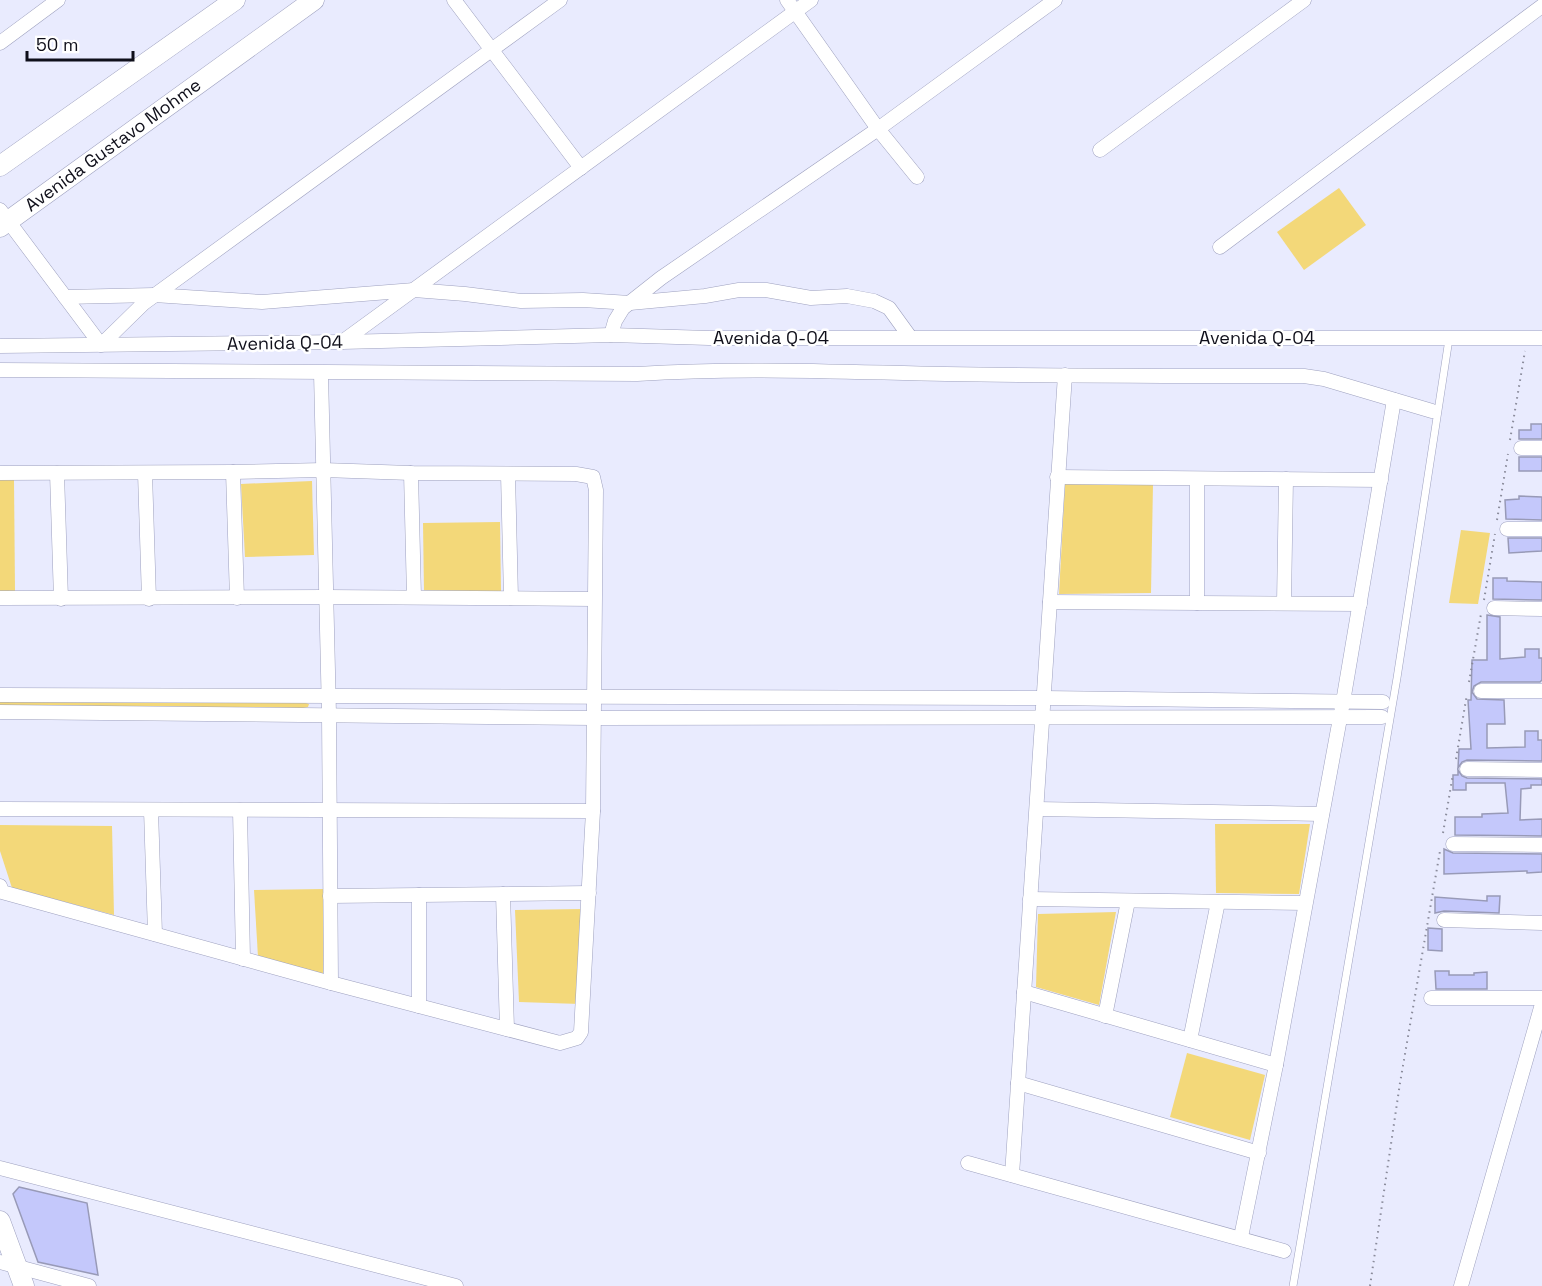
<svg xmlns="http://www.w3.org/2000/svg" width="1542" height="1286" font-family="'Space Grotesk',sans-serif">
<rect width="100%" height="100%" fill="#e9ebfe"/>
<!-- green -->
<g fill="#f3d879">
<polygon points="1339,188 1366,225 1304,270 1277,232"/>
<polygon points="0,480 14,480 15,591 0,591"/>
<polygon points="312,481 314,555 245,557 241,484"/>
<polygon points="1065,484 1153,484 1151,593 1059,594"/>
<polygon points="500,522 501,591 496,595 424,592 423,523"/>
<polygon points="1461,530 1490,533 1478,604 1449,603"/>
<polygon points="0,699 303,702 309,704 308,707 303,708 0,705"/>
<polygon points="1215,824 1310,824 1299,894 1216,893"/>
<polygon points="0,825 112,826 114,915 12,888 0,851"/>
<polygon points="325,889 323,977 258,957 254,890"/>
<polygon points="583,909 580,1004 519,1002 515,910"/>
<polygon points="1116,912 1099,1005 1036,987 1038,914"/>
<polygon points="1187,1053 1265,1075 1250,1140 1170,1117"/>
</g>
<!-- building -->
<g fill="#c4c8fb" stroke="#989ab7" stroke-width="1.5">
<polygon points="1531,424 1542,424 1542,439 1519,439 1519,430 1531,430"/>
<rect x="1519" y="457" width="23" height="14"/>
<polygon points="1519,496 1542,497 1542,520 1506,519 1505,500 1519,499"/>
<polygon points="1508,538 1542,538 1542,551 1509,553"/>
<polygon points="1493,578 1507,578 1507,581 1542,582 1542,600 1493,599"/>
<polygon points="1487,615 1500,617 1500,659 1525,657 1525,649 1539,649 1539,658 1542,658 1542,680 1540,682 1481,682 1474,686 1472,692 1477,699 1504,700 1505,724 1487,724 1487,748 1525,747 1525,731 1538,731 1538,740 1542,740 1542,761 1467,760 1462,762 1458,768 1459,749 1471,749 1468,700 1471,700 1472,660 1487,660"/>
<polygon points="1458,770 1462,776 1467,778 1542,779 1542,785 1531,785 1531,788 1521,789 1520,820 1542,819 1542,836 1455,835 1455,817 1482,817 1482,814 1508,813 1505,783 1466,783 1466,790 1453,790 1453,775 1458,775"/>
<polygon points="1444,849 1453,853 1542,854 1542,872 1527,873 1527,871 1444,874"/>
<polygon points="1487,896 1500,896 1499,913 1444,911 1435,913 1435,897 1487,901"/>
<polygon points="1428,928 1442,929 1442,951 1428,950"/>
<polygon points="1435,971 1449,971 1449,975 1474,975 1474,973 1487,972 1487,989 1436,989"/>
<polygon points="19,1187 87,1203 98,1275 38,1262 13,1194"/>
</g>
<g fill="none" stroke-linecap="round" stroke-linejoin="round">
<!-- lane casing -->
<g stroke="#9ea1bf" stroke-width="8">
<polyline id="lane" points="1293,1286 1397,678 1449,339"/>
</g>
<!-- street casing -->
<g stroke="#9ea1bf" stroke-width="15">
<g id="street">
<polyline points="454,0 581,168"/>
<polyline points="787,0 878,129 917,177"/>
<polyline points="0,43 58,0"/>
<polyline points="1100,150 1304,0"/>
<polyline points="0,210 101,345 144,303 560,0"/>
<polyline points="1220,247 1542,6"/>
<polyline points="65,297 154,295 262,302 414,290 465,294 521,301 583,300 630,303 705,296 739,290 766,290 811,298 847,296 874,301 889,308 910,337"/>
<polyline points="611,335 615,321 623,308 661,278 878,129 1055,0"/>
<polyline points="342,342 811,0"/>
<polyline points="0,346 342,342 611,335 709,338 1542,338"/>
<path d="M0,370l637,4c103,-7 206,-2 309,0 119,2 239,2 358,2l20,3 108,32"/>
<polyline points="321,373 329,714 331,983"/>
<polyline points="1521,448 1542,448"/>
<polyline points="233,472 237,598"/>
<polyline points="0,473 233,472 323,470 411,473 576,474 593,477 596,490 593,811 581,1032 577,1038 560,1043 331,983 2,892 0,886"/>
<polyline points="57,473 61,599"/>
<polyline points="145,473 149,599"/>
<polyline points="411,473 414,597"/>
<polyline points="508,474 511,598"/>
<polyline points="1057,477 1381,480"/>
<polyline points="1197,479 1197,603"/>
<polyline points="1507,529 1542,529"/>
<polyline points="0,598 326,597 594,599"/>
<polyline points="1050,602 1360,604"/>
<polyline points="1284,603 1286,479"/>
<polyline points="1494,608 1542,609"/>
<polyline points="1481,691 1542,691"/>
<polyline points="0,695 1044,698 1383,702"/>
<polyline points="0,712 594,718 1382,717"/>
<polyline points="1467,769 1542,770"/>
<polyline points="0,809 593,811"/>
<polyline points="1037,809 1322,814"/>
<polyline points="151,810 155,934"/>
<polyline points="240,810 243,959"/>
<polyline points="1453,844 1542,845"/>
<polyline points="503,894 507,1029"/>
<polyline points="330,896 589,893"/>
<polyline points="1030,899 1305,903"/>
<polyline points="1444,920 1542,923"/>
<polyline points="1024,992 1276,1065"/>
<polyline points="1431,998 1542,998"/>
<polyline points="419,1006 419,895"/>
<polyline points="1105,1016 1128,901"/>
<polyline points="1190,1040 1218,902"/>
<polyline points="1018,1083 1259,1153"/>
<polyline points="968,1163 1284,1251"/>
<polyline points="0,1168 456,1286"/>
<polyline points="1012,1175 1065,375"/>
<polyline points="1241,1237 1276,1065 1343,702 1394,400"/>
<polyline points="0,1262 89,1286"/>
<polyline points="1461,1286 1542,1004"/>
</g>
</g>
<!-- secondary casing -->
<g stroke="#9ea1bf" stroke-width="21">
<g id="secondary">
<polyline points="0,166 235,0"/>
<polyline points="0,227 314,0"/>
<polyline points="0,1221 24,1286"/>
</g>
</g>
<!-- path -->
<g stroke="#8a8b9b" stroke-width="2" stroke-dasharray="1.5 4.5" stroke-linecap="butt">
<polyline points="1510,440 1525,351"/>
<polyline points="1497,520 1508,454"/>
<polyline points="1484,600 1495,534"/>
<polyline points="1469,682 1481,614"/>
<polyline points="1456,759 1467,694"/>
<polyline points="1443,833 1453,774"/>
<polyline points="1370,1286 1400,1083 1440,851"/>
</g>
<!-- lane -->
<use href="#lane" stroke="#fff" stroke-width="7"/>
<!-- street -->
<use href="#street" stroke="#fff" stroke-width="14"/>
<!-- secondary -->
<use href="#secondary" stroke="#fff" stroke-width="20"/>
</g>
<g text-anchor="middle" stroke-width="5" stroke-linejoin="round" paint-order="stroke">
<!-- street labels -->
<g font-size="18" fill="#0f0f1a" stroke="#fff">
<text transform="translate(113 145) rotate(-36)" y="6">Avenida Gustavo Mohme</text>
<text x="771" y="344">Avenida Q-04</text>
<text x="1257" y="344">Avenida Q-04</text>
<text transform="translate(285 343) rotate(-1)" y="6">Avenida Q-04</text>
</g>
</g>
<!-- scale -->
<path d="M27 51v9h106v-9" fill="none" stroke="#0f0f1a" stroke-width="3"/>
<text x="36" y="51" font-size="18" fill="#0f0f1a" stroke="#ffffff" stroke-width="4.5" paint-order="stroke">50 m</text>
</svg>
